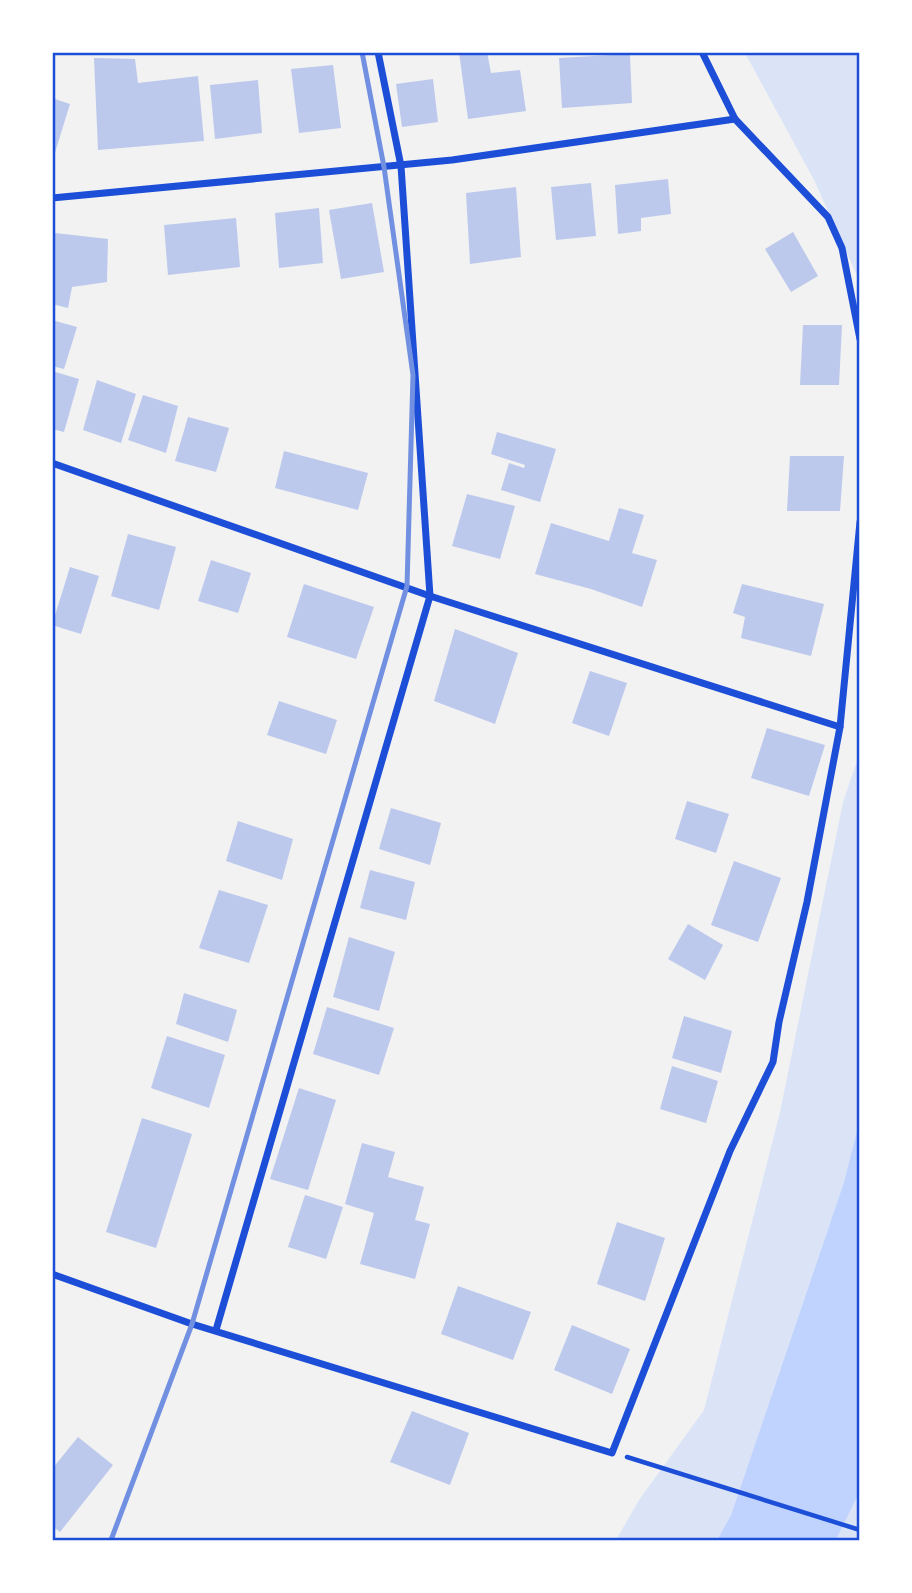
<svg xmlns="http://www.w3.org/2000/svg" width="912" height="1593" font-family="Overpass,sans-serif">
<rect width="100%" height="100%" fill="#f2f2f2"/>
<!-- green -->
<g fill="#dbe4f7">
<polygon points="745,53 859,53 859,280 814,180"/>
<polygon points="859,755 860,1124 844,1182 731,1515 717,1540 616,1540 639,1500 704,1410 780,1112 843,802"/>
<polygon points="859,1493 859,1540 836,1540"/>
</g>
<!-- water -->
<polygon fill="#bfd3fe" points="859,1124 859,1493 836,1540 717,1540 731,1515 844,1182"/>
<!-- building -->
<g fill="#bdc9ec">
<polygon points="459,52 487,52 491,73 520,70 526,111 468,119"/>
<polygon points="630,54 632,103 562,108 559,58"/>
<polygon points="94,58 135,59 138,83 198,76 204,141 98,150"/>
<polygon points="333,65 341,128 299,133 291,69"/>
<polygon points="433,79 438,122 402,127 396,84"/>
<polygon points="258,80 262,133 215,139 210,85"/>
<polygon points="52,98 70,104 53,159 52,159"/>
<polygon points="668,179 671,214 641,218 641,231 618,234 615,185"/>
<polygon points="591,183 596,236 556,240 551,187"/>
<polygon points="516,187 521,257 470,264 466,193"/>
<polygon points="372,203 384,272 341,279 329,210"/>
<polygon points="319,208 323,263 279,268 275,213"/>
<polygon points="236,218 240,267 168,275 164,225"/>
<polygon points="793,232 818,276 791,292 765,249"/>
<polygon points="55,233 108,239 107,282 72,287 68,308 52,304 52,241"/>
<polygon points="52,320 77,327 64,369 52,366"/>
<polygon points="803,325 842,325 839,385 800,385"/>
<polygon points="52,371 79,379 64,432 52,429"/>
<polygon points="97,380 136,394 121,443 83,430"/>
<polygon points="143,395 178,406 166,453 128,440"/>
<polygon points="188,417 229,428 216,472 175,461"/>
<polygon points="497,432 556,449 540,502 501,490 509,463 524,468 525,465 491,454"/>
<polygon points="284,451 368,473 358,510 275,488"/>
<polygon points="790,456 844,456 840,511 787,511"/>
<polygon points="467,494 515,506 500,559 452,546"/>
<polygon points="619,508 644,515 632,553 657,560 642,607 591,589 535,574 551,523 609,541"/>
<polygon points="128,534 176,547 159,610 111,596"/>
<polygon points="211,560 251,573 238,613 198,601"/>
<polygon points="70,567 99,576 81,634 52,625"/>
<polygon points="304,584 374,607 356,659 287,637"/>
<polygon points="742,584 824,604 811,656 741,638 745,617 733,613"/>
<polygon points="455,629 518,653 495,724 434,701"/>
<polygon points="590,671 627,683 609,736 572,723"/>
<polygon points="279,701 337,720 326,754 267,735"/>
<polygon points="767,728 825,745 809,796 751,778"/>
<polygon points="687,801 729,814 716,853 675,839"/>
<polygon points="391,808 441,823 430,865 379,849"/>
<polygon points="238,821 293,839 282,880 226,861"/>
<polygon points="734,861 781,878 758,942 711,925"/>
<polygon points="370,870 415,882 406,920 360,908"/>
<polygon points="219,890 268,905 249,963 199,948"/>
<polygon points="688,924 723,945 705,980 668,959"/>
<polygon points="349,937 395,952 379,1011 333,997"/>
<polygon points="184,993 237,1010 228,1042 176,1024"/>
<polygon points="327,1007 394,1028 379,1075 313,1054"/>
<polygon points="684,1016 732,1031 721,1073 672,1058"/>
<polygon points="167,1036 225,1055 209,1108 151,1088"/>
<polygon points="672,1066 718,1081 706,1123 660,1109"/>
<polygon points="299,1088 336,1100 308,1190 270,1179"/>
<polygon points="142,1118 192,1134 156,1248 106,1232"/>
<polygon points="362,1143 395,1152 388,1177 424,1187 415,1220 430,1224 415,1279 360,1264 374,1213 345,1204"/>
<polygon points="305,1195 343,1207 326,1259 288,1247"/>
<polygon points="617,1222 665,1238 645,1301 597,1284"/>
<polygon points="458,1286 531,1312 513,1360 441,1334"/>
<polygon points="572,1325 630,1349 612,1394 554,1370"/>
<polygon points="412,1411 469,1433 450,1485 390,1462"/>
<polygon points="78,1437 113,1465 60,1532 52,1526 52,1469"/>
</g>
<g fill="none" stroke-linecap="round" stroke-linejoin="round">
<!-- path -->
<polyline stroke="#1d4ed8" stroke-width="4.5" points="627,1457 860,1530"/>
<!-- minor -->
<g stroke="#1d4ed8" stroke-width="7">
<polyline points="702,52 735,119 828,217 842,248 860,339"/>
<polyline points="52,198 452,160 735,119"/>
<polyline points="52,463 430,596 840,727"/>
<polyline points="52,1274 192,1324 612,1453 730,1151 773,1062 779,1022 807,902 840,727 860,522"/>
<polyline points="216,1330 430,596 401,166 378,52"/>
</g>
<!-- rail -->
<polyline stroke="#7290e2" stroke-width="5" points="111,1540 192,1324 407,586 413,375 384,167 362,52"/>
</g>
<!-- border -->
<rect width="912" height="1593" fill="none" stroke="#ffffff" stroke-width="108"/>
<rect x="54" y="54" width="804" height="1485" fill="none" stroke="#1d4ed8" stroke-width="2.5"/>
</svg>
